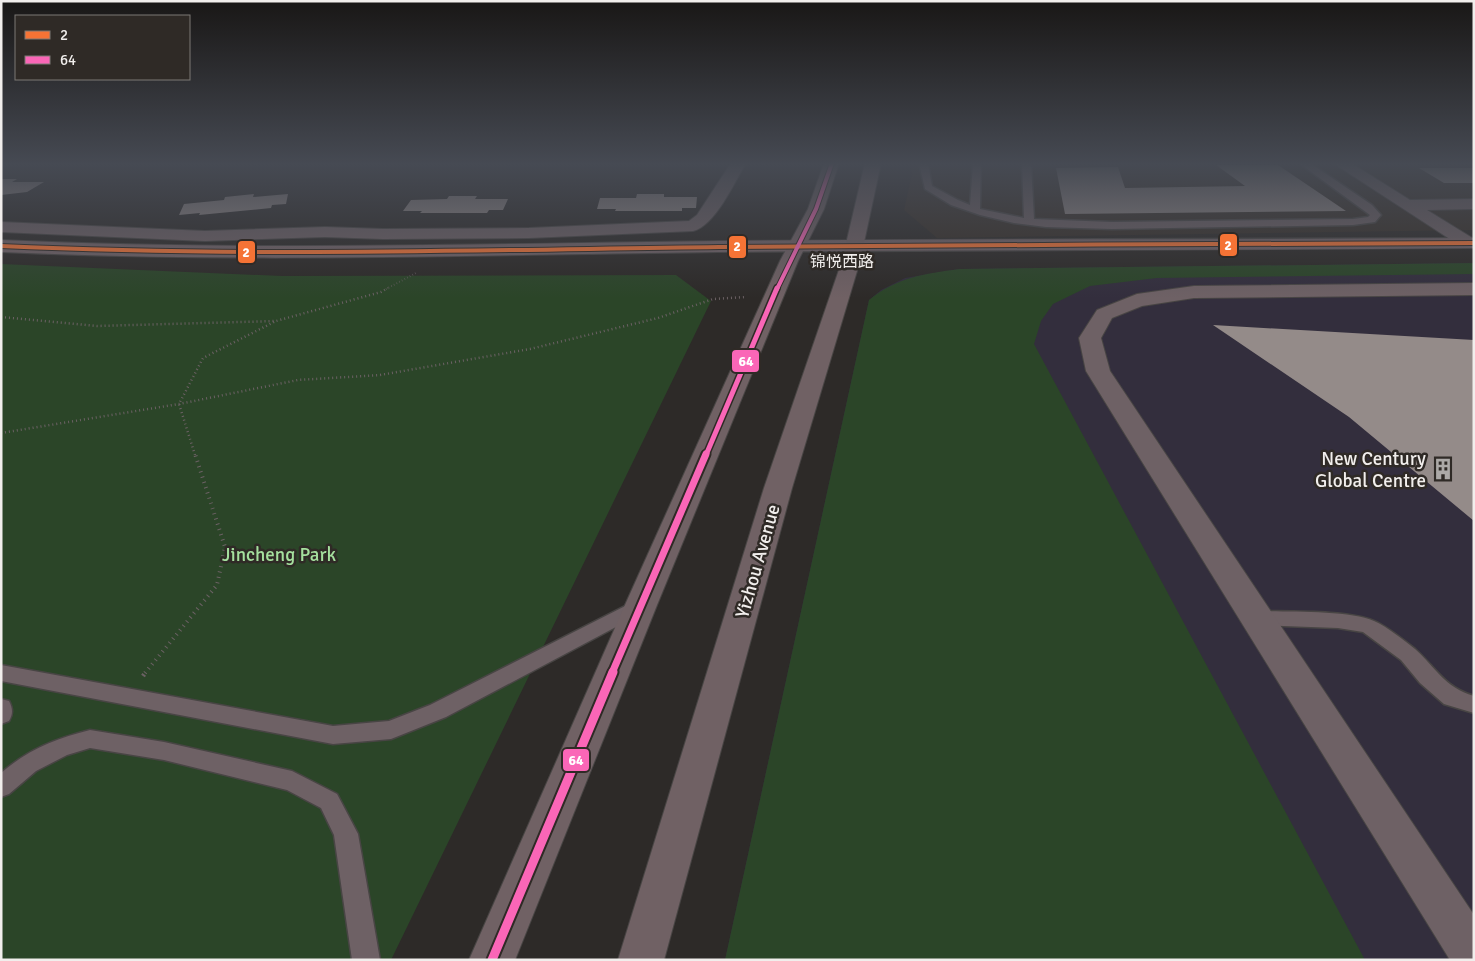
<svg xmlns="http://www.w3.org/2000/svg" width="1475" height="961" font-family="Signika,'Noto Sans SC',sans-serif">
<rect width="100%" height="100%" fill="#2d2a28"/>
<!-- commercial -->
<polygon fill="#332e3d" points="1474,263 1474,960 725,960 869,300 881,290 905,278 959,269"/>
<!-- built -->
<polygon fill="#372f28" points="910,163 1474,163 1474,230 937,238 904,210 912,174"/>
<!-- green -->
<g fill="#2b4528">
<path d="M1474,263v11l-317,4 -67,8 -37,18 -12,17 -7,23 331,616h-640l144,-660c28,-23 55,-26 90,-31z"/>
<polygon points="1,264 282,276 676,275 711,301 391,960 1,960"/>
</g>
<!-- building -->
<g fill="#948b89">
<polygon points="1216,165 1278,165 1346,211 1065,214 1056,168 1118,167 1125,188 1245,186"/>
<polygon points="1419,168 1474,168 1474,183 1444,183"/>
<polygon points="1,179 17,179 12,182 44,182 27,192 1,195"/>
<polygon points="254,194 253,197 288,194 286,204 272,205 271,208 199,215 200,213 179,215 184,204 224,200 225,197"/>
<polygon points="637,194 664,194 664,197 697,197 696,208 682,208 682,211 615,211 616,209 597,209 600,198 636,198"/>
<polygon points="449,196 477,196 475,199 508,199 503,210 489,210 487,213 420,213 422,211 403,211 411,200 447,199"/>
<polygon points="1213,325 1474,340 1474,521 1349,417"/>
</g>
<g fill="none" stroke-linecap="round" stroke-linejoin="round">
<!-- service casing -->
<g stroke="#484544" stroke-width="3">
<g id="service">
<polygon points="919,163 928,163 932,186 958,200 970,205 973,164 981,163 980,209 1024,218 1022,163 1031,163 1034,219 1112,222 1353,219 1368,217 1370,215 1299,163 1310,163 1372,205 1381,215 1375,222 1353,225 1112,229 1046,227 1014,223 980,215 951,205 925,189"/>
<polygon points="639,599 646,601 649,606 646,611 446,717 391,739 333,744 1,681 1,665 333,726 389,721 430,705"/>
<path d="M1256,611c29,1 93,-1 118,10 12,5 31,20 41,28 21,19 29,38 59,47v17l-30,-9 -24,-21 -19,-23 -38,-28 -25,-4 -82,-3 -7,-2 -3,-5 3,-5z"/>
<path d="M1,699l8,2c4,8 4,13 0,20l-8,3z"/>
<path d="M90,730l74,12 128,29 45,23 21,40 22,126h-28l-18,-125 -13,-27 -34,-18 -123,-30 -74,-12 -23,7 -31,16 -27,23 -8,3v-24c28,-24 54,-34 89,-43z"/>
</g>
</g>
<!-- minor casing -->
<g stroke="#484544" stroke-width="2">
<g id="minor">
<path d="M731,163h15c-12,20 -31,63 -53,68l-164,7 -146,1 -58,-2 -120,4 -204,-9v-10l204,9 120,-4 58,2 146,-1 160,-7 8,-6z"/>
<polygon points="1333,163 1351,163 1410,200 1474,199 1474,209 1427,210 1474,239 1474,247 1468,248 1462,247"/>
<polygon points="1474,283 1474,295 1194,298 1142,306 1112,318 1101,338 1110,371 1474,915 1474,960 1450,960 1086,371 1079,338 1097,310 1137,294 1194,286"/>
</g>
</g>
<!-- secondary casing -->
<g stroke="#484544" stroke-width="2">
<path id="secondary" d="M1474,238v10c-252,3 -503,1 -755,4 -239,3 -479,11 -718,0v-12c239,11 479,4 718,1 252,-3 503,-1 755,-3z"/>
</g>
<!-- primary casing -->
<g stroke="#484544" stroke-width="2">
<g id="primary">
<polygon points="824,163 839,163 824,209 798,261 657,605 515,960 469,960 625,605 780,261 808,209"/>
<polygon points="865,163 881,163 860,261 792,488 664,960 618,960 764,488 842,261"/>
</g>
</g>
<!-- path-far3 -->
<polyline stroke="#6b6164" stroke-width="2" stroke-dasharray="0.5 2.5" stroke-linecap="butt" points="386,289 416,273"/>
<!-- path-far2 -->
<g stroke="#6b6164" stroke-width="2.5" stroke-dasharray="1 3" stroke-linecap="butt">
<polyline points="1,317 97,326 276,321 381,292 388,288"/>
<polyline points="1,433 179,404 298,380 380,375 530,349 658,318 713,299 746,297"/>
<polyline points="195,455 179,404 203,358 276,321"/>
</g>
<!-- path-far1 -->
<polyline stroke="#6b6164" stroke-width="4" stroke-dasharray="1 4.5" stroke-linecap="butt" points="145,673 217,585 225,547 195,454"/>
<!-- path -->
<polyline stroke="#6b6164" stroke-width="4.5" stroke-dasharray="2 5.5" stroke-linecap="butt" points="143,676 146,672"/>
<!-- service -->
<use href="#service" fill="#6e6165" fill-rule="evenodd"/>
<!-- minor -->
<use href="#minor" fill="#6e6165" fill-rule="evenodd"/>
<!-- secondary -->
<use href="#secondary" fill="#726367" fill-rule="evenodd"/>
<!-- primary -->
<use href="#primary" fill="#706164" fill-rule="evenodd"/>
<!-- bus-1 casing -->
<g stroke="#2f2a26" stroke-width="6">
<path id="bus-1" d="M1,246c239,11 479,4 718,1 252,-3 503,-2 755,-4"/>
</g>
<!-- bus-2-far3 casing -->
<g stroke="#2f2a26" stroke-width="6">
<polyline id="bus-2-far3" points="777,289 816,209 832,163"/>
</g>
<!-- bus-2-far2 casing -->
<g stroke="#2f2a26" stroke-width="8">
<polyline id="bus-2-far2" points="706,455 777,288"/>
</g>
<!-- bus-2-far1 casing -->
<g stroke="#2f2a26" stroke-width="11">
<polyline id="bus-2-far1" points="612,673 706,454"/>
</g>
<!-- bus-2 casing -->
<g stroke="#2f2a26" stroke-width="13">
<polyline id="bus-2" points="492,960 613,672"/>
</g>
<!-- bus-1 -->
<use href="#bus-1" stroke="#f57335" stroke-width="4"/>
<!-- bus-2-far3 -->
<use href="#bus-2-far3" stroke="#fa66b7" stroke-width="4"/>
<!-- bus-2-far2 -->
<use href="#bus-2-far2" stroke="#fa66b7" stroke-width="5"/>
<!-- bus-2-far1 -->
<use href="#bus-2-far1" stroke="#fa66b7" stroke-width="7"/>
<!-- bus-2 -->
<use href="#bus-2" stroke="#fa66b7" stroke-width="9"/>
</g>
<!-- sky -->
<linearGradient id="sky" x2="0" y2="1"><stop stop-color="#191716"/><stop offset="0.55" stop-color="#464a53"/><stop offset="1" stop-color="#464a53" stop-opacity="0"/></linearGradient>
<rect width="1475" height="298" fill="url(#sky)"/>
<!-- icons -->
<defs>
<g id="building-bare" transform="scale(1.725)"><path d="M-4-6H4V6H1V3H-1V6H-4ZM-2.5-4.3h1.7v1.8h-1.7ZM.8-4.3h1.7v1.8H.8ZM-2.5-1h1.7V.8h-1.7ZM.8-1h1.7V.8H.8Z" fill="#aca9a7" stroke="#2f2a26" stroke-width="2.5" paint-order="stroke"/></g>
</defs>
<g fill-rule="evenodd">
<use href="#building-bare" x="1443" y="469"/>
</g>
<g text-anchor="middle" stroke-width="5" stroke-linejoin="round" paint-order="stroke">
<!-- far-street labels -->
<g font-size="16" fill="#f1eeec" stroke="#2f2a26">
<text x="842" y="267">锦悦西路</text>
</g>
<!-- poi labels -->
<g font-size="19" fill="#f1eeec" stroke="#2f2a26" text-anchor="end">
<text x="1426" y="465">New Century<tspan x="1426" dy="22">Global Centre</tspan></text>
</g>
<!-- park labels -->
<g font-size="19" fill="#a5e09e" stroke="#2f2a26">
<text x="279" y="561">Jincheng Park</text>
</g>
<!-- street labels -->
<g font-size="19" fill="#f1eeec" stroke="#2f2a26">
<text transform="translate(757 561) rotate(-74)" y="7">Yizhou Avenue</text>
</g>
</g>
<g stroke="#2f2a26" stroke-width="2">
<rect x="1219" y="233" width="19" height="24" rx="5" fill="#f57335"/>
<rect x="728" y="235" width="19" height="24" rx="5" fill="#f57335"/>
<rect x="237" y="240" width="19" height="24" rx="5" fill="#f57335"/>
<rect x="731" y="349" width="29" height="24" rx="5" fill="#fa66b7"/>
<rect x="562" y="748" width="28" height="24" rx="5" fill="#fa66b7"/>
</g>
<g font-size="14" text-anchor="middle" font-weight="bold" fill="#fff">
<text x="1228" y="250">2</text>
<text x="737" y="251">2</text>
<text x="246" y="257">2</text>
<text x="746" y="366">64</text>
<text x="576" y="765">64</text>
</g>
<!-- border -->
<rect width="1475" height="961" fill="none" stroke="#f1eeec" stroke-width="5"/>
<!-- legend -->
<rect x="15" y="15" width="175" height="65" fill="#2f2a26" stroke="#7d7875"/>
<rect x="25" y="31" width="25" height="8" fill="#f57335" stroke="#7d7875"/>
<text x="60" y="40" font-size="15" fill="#f1eeec">2</text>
<rect x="25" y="56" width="25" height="8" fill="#fa66b7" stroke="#7d7875"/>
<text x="60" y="65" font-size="15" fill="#f1eeec">64</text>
</svg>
